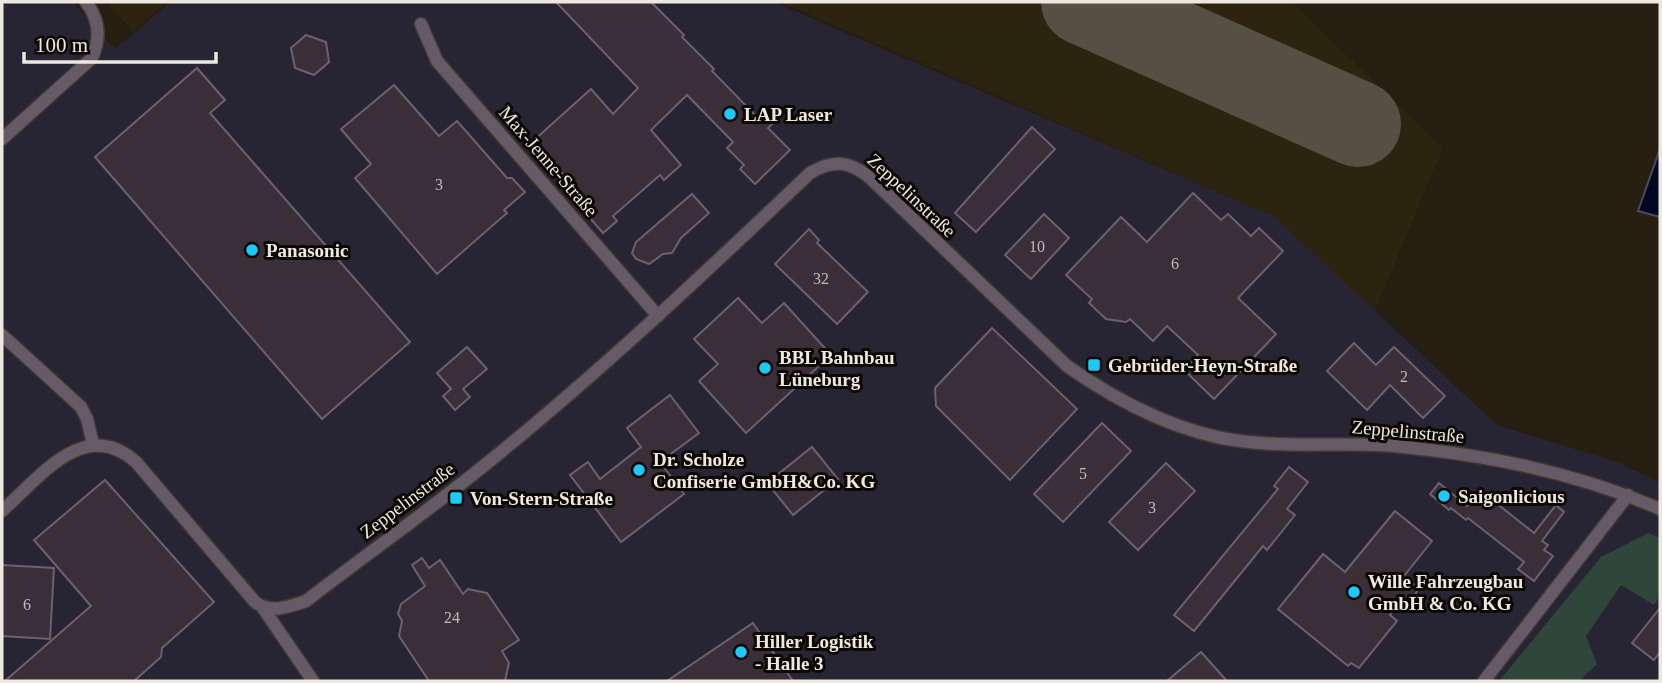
<svg xmlns="http://www.w3.org/2000/svg" width="1662" height="683" font-family="Georgia,serif">
<rect width="100%" height="100%" fill="#251e11"/>
<!-- built -->
<g fill="#2d2410">
<polygon points="106,2 168,2 133,31"/>
<polygon points="780,2 1292,2 1443,148 1375,311 1274,216"/>
</g>
<!-- industrial -->
<polygon fill="#272434" points="2,2 73,2 115,49 170,2 774,2 1274,216 1497,425 1614,461 1660,482 1660,681 2,681"/>
<!-- green -->
<polygon fill="#2f473a" points="1648,533 1660,538 1660,596 1654,605 1621,585 1586,636 1597,664 1579,681 1499,681 1601,557"/>
<!-- water -->
<polygon fill="#020821" stroke="#494c5a" stroke-width="2" points="1660,149 1660,217 1638,211"/>
<g fill="none" stroke-linecap="round" stroke-linejoin="round">
<!-- runway -->
<polyline stroke="#565044" stroke-width="86" points="1084,2 1358,124"/>
</g>
<!-- building -->
<g fill="#3a2e38" stroke="#6e606c" stroke-width="2">
<polygon points="556,2 651,2 684,35 682,37 714,69 712,71 758,118 765,112 775,121 768,128 790,150 755,184 740,169 744,165 727,148 733,142 687,95 651,130 681,165 664,180 660,175 613,216 617,221 603,233 590,218 596,212 533,141 591,89 613,114 638,88"/>
<polygon points="306,35 326,42 329,62 314,75 295,68 291,48"/>
<polygon points="197,68 225,100 210,113 410,342 322,419 95,157"/>
<polygon points="394,85 439,136 457,121 507,178 512,178 525,192 504,210 507,213 437,274 355,178 371,164 341,129"/>
<polygon points="1032,127 1055,149 976,232 955,213"/>
<polygon points="1193,193 1221,220 1228,214 1251,236 1259,228 1283,251 1238,298 1276,334 1214,399 1184,370 1198,355 1167,326 1153,341 1130,319 1126,322 1106,319 1089,303 1092,299 1066,275 1121,217 1147,242"/>
<polygon points="692,194 709,213 681,238 672,253 663,254 649,264 636,259 632,253 636,242"/>
<polygon points="1044,214 1069,238 1031,279 1005,255"/>
<polygon points="809,229 819,240 817,243 868,292 837,324 775,264"/>
<polygon points="738,298 762,323 784,303 831,355 746,433 699,381 718,364 694,339"/>
<polygon points="992,328 1077,409 1010,480 936,406 935,388"/>
<polygon points="1354,343 1376,365 1394,347 1445,396 1423,418 1390,385 1367,410 1327,371"/>
<polygon points="467,347 487,369 463,389 470,397 455,410 443,396 451,389 437,373"/>
<polygon points="670,395 699,433 660,462 684,494 621,542 570,475 588,462 600,479 641,447 627,428"/>
<polygon points="1102,423 1131,451 1063,522 1034,494"/>
<polygon points="812,447 838,479 793,515 767,483"/>
<polygon points="1166,463 1195,491 1138,550 1109,522"/>
<polygon points="1289,467 1308,482 1287,509 1295,515 1267,550 1263,546 1194,631 1174,615 1278,489 1274,486"/>
<polygon points="105,480 214,602 162,648 161,657 134,681 5,681 91,606 34,540"/>
<polygon points="1439,483 1467,506 1476,493 1483,498 1486,495 1534,533 1556,505 1564,512 1542,541 1548,545 1544,550 1553,556 1534,581 1518,569 1524,562 1468,518 1466,520 1451,508 1449,510 1430,494"/>
<polygon points="1395,511 1432,541 1404,576 1419,589 1408,604 1402,599 1390,615 1397,621 1359,668 1351,663 1348,666 1278,609 1323,554 1345,572"/>
<polygon points="422,558 429,568 440,560 463,594 468,589 487,593 519,640 502,651 509,663 505,681 429,681 399,636 402,621 398,614 401,604 425,586 412,565"/>
<polygon points="2,565 54,568 50,639 2,636"/>
<polygon points="1660,608 1660,652 1654,660 1632,643"/>
<polygon points="753,623 793,681 667,681"/>
<polygon points="1201,652 1227,681 1167,681"/>
</g>
<g fill="none" stroke-linecap="round" stroke-linejoin="round">
<!-- minor casing -->
<g stroke="#413a2e" stroke-width="15">
<g id="minor">
<polyline points="421,24 437,61 658,316"/>
<path d="M2,139l90,-81c9,-20 7,-39 -6,-56"/>
<polyline points="2,335 81,407 87,419 93,444"/>
<path d="M2,511c38,-34 83,-95 134,-49l119,140c16,12 33,5 51,-1 61,-47 125,-92 185,-141 111,-90 215,-188 319,-287 22,-13 38,-13 59,4l198,189c50,35 111,67 173,75 51,7 103,1 154,5 92,9 181,26 266,63"/>
<polyline points="263,608 313,681"/>
<polyline points="1484,681 1628,495"/>
</g>
</g>
<!-- minor -->
<use href="#minor" stroke="#665a66" stroke-width="12"/>
</g>
<!-- markers -->
<g fill="#19cafc" stroke="#0c0904" stroke-width="2.5">
<circle cx="730" cy="114" r="7"/>
<circle cx="252" cy="250" r="7"/>
<rect x="1087" y="358" width="14" height="14" rx="3.5"/>
<circle cx="765" cy="368" r="7"/>
<circle cx="639" cy="470" r="7"/>
<circle cx="1444" cy="496" r="7"/>
<rect x="449" y="491" width="14" height="14" rx="3.5"/>
<circle cx="1354" cy="592" r="7"/>
<circle cx="741" cy="652" r="7"/>
</g>
<g text-anchor="middle" stroke-width="6" stroke-linejoin="round" paint-order="stroke">
<!-- number labels -->
<g font-size="16" fill="#c1bab6">
<text x="439" y="190">3</text>
<text x="1037" y="252">10</text>
<text x="1175" y="269">6</text>
<text x="821" y="284">32</text>
<text x="1404" y="382">2</text>
<text x="1083" y="479">5</text>
<text x="1152" y="513">3</text>
<text x="27" y="610">6</text>
<text x="452" y="623">24</text>
</g>
<!-- poi labels -->
<g font-size="19" font-weight="bold" fill="#eee9e0" stroke="#0c0904" text-anchor="start">
<text x="744" y="121">LAP Laser</text>
<text x="266" y="257">Panasonic</text>
<text x="779" y="364">BBL Bahnbau<tspan x="779" dy="22">Lüneburg</tspan></text>
<text x="1108" y="372">Gebrüder-Heyn-Straße</text>
<text x="653" y="466">Dr. Scholze<tspan x="653" dy="22">Confiserie GmbH&amp;Co. KG</tspan></text>
<text x="1458" y="503">Saigonlicious</text>
<text x="470" y="505">Von-Stern-Straße</text>
<text x="1368" y="588">Wille Fahrzeugbau<tspan x="1368" dy="22">GmbH &amp; Co. KG</tspan></text>
<text x="755" y="648">Hiller Logistik<tspan x="755" dy="22">- Halle 3</tspan></text>
</g>
<!-- street labels -->
<g font-size="19" fill="#eee9e0" stroke="#0c0904">
<text transform="translate(549 161) rotate(49)" y="7">Max-Jenne-Straße</text>
<text transform="translate(912 195) rotate(43)" y="7">Zeppelinstraße</text>
<text transform="translate(1408 431) rotate(5)" y="7">Zeppelinstraße</text>
<text transform="translate(407 500) rotate(-37)" y="7">Zeppelinstraße</text>
</g>
</g>
<!-- border -->
<rect width="1662" height="683" fill="none" stroke="#eee9e0" stroke-width="7"/>
<!-- scale -->
<path d="M24 52v10h192v-10" fill="none" stroke="#eee9e0" stroke-width="3.5"/>
<text x="35" y="52" font-size="21" fill="#eee9e0" stroke="#0c0904" stroke-width="5" paint-order="stroke">100 m</text>
</svg>
